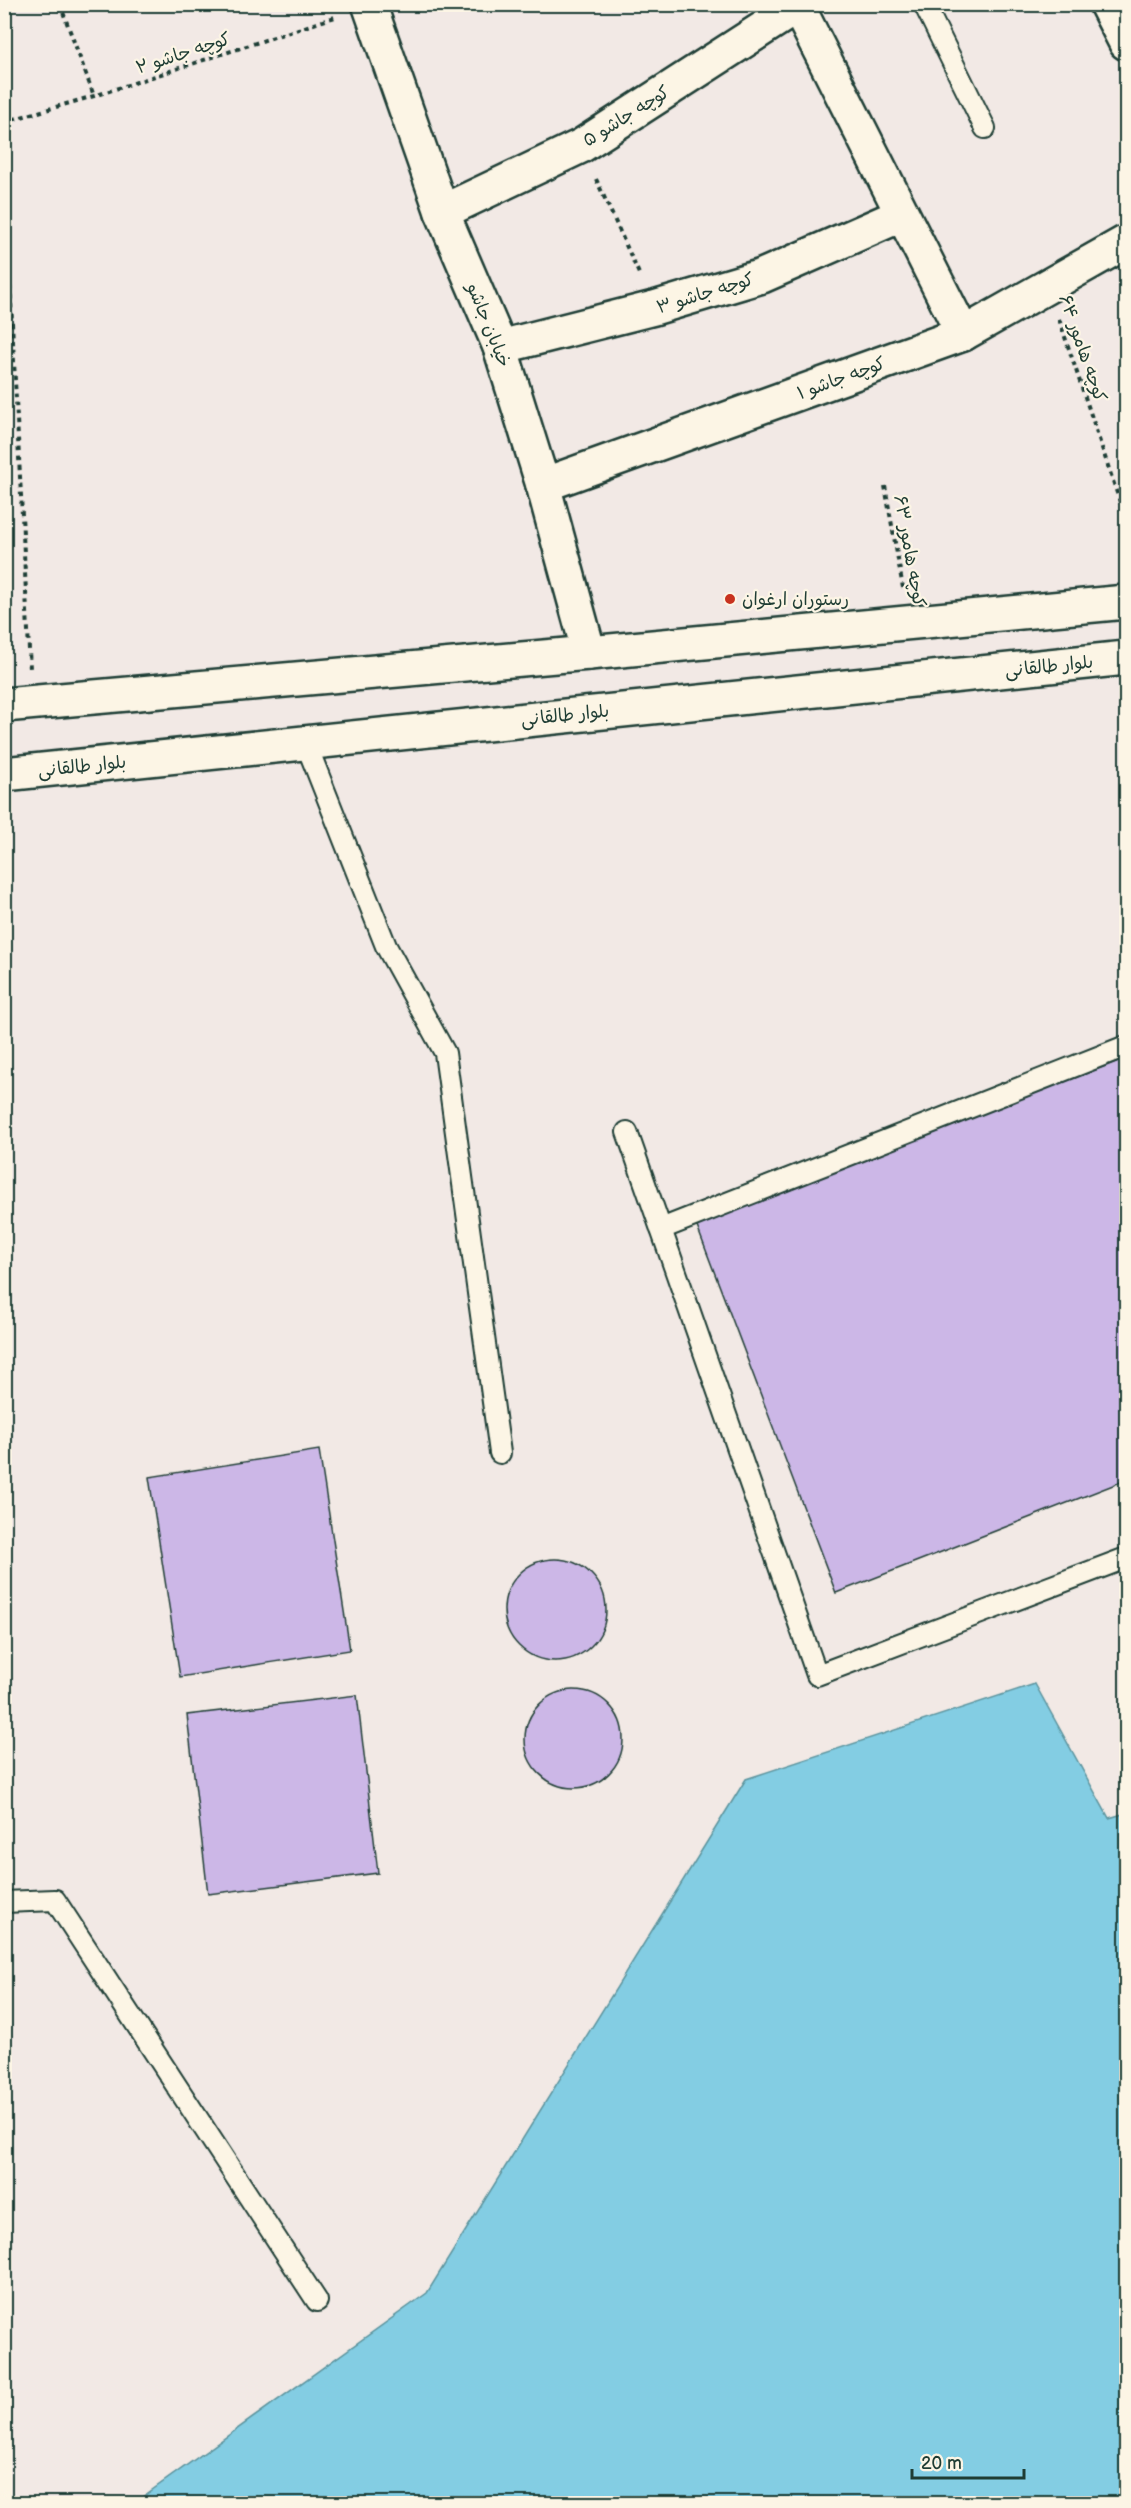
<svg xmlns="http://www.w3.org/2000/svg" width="1131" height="2508" font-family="'Balsamiq Sans','Playpen Sans Arabic',sans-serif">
<rect width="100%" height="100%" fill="#f2e9e5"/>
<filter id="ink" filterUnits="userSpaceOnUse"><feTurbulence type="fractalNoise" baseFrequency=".0167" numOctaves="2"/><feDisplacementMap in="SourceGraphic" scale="12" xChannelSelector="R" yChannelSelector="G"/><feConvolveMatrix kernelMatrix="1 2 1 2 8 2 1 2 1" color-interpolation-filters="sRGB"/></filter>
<g filter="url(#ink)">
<!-- water -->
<polygon fill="#83cde3" stroke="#5b939d" stroke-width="1.5" points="1035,1684 1109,1818 1126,1813 1126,2503 134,2503 427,2293 746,1779"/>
<!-- building -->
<g fill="#ccb7e7" stroke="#1f3d34" stroke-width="1.5">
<polygon points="1126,1058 1126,1480 836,1593 696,1224"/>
<polygon points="319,1450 350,1650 180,1677 149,1477"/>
<circle cx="555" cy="1610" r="51"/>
<circle cx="574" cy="1739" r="49"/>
<polygon points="357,1695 378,1873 208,1894 187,1715"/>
</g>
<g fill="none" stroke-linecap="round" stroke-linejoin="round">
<!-- service casing -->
<g stroke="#1f3d34" stroke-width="24">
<g id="service">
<polyline points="924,4 985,128"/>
<polyline points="305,741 386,946 445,1053 500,1453"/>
<polyline points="627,1132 817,1675 1126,1558"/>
<polyline points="661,1229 1126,1046"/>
<polyline points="4,1902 55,1900 317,2301"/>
</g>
</g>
<!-- minor casing -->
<g stroke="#1f3d34" stroke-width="38">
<g id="minor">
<polyline points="369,4 442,212 500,347 543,485 589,653"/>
<polyline points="1106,4 1126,43"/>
<polyline points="798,7 963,334"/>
<polyline points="442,212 581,146 801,4"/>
<polyline points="500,347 654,308 762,276 901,215"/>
<polyline points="543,485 963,334 1126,242"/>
</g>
</g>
<!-- primary casing -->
<g stroke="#1f3d34" stroke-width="38">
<g id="primary">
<polyline points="4,705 589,653 1126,602"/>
<polyline points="4,774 1126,658"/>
</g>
</g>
<!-- path -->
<g stroke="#1f3d34" stroke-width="4" stroke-dasharray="4.5 4.5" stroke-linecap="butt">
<polyline points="60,4 94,96"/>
<polyline points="4,122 94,96 335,17"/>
<polyline points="4,169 30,669"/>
<polyline points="596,179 640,276"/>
<polyline points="1059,319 1126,520"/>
<polyline points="885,486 903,588"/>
</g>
<!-- service -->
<use href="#service" stroke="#fcf5e5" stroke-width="20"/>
<!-- minor -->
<use href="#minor" stroke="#fcf5e5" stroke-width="33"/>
<!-- primary -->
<use href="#primary" stroke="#fcf5e5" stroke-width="33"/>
</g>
</g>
<!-- markers -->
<circle fill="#c8321e" stroke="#fcf5e5" stroke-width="2" cx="730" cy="599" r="6"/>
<g text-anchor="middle" stroke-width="4.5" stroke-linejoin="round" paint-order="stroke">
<!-- street labels -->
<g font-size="18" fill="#1f3d34" stroke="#fcf5e5">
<text transform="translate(183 53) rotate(-18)" y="6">کوچه جاشو ۲</text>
<text transform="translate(626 116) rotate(-32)" y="6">کوچه جاشو ۵</text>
<text transform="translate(705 293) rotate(-17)" y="6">کوچه جاشو ۳</text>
<text transform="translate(489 325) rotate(68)" y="6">خیابان جاشو</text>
<text transform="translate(1083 348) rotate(71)" y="6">کوچه هامور ۶۴</text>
<text transform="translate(841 378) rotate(-20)" y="6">کوچه جاشو ۱</text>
<text transform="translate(910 551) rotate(80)" y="6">کوچه هامور ۶۳</text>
<text transform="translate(1049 666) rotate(-6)" y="6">بلوار طالقانی</text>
<text transform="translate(565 715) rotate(-6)" y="6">بلوار طالقانی</text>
<text transform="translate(82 766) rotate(-6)" y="6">بلوار طالقانی</text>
</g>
<!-- poi labels -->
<g font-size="18" fill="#1f3d34" stroke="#fcf5e5" text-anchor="start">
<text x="742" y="605">رستوران ارغوان</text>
</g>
</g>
<!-- margin -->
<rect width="1131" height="2508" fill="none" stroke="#fcf5e5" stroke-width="24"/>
<rect x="12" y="12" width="1107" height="2484" fill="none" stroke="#1f3d34" stroke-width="2" filter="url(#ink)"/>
<!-- scale -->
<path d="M912 2469v9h112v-9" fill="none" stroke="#1f3d34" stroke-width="3"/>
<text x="921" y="2469" font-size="18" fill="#1f3d34" stroke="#fcf5e5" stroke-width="4.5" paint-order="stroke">20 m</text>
</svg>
